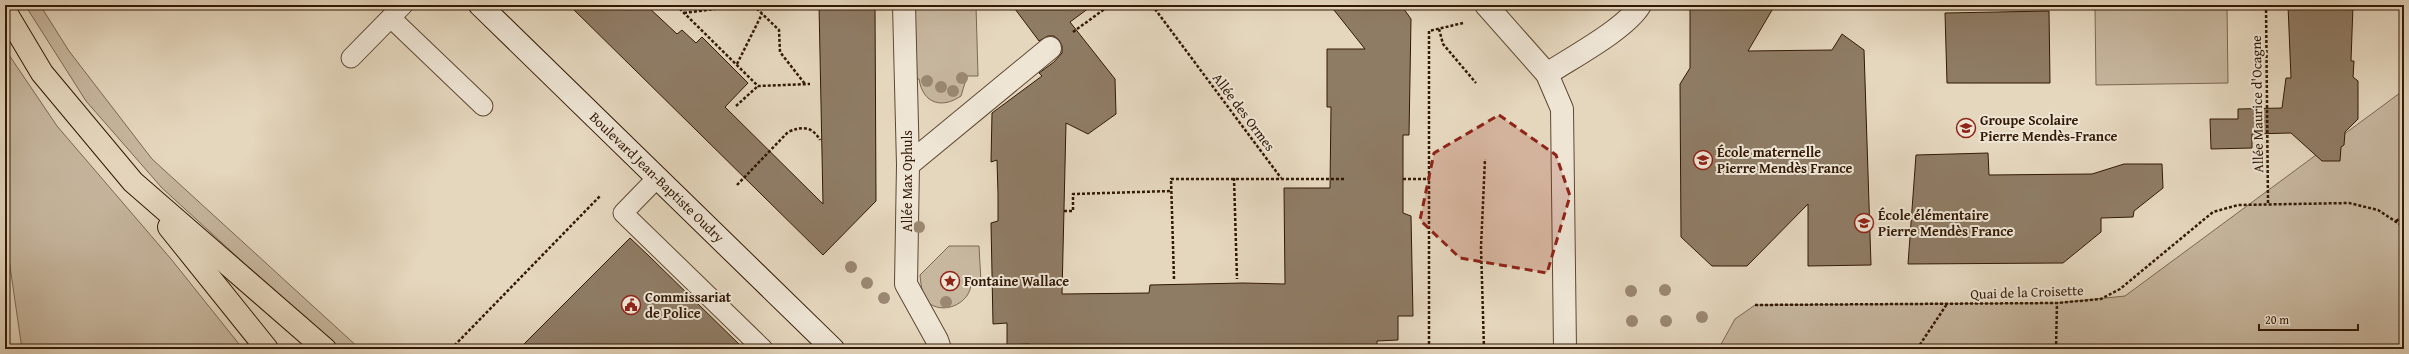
<svg xmlns="http://www.w3.org/2000/svg" width="2409" height="354" font-family="'Gentium Book Plus',serif">
<rect width="100%" height="100%" fill="#e5d7be"/>
<filter id="stains"><feTurbulence type="fractalNoise" baseFrequency=".005" numOctaves="4"/><feColorMatrix values="0 0 0 0 .2 0 0 0 0 .09 0 0 0 0 .02 0 0 0 .5 -.17"/></filter>
<radialGradient id="worn" r=".72"><stop offset=".6" stop-color="#630" stop-opacity="0"/><stop offset="1" stop-color="#630" stop-opacity=".3"/></radialGradient>
<!-- green -->
<g fill="#c7b79f" stroke="#7c6852">
<polygon points="25,5 40,5 69,51 152,159 360,349 338,349 162,188 86,101"/>
<path d="M908,5h68l2,71h-11l-6,20c-19,13 -38,8 -42,-17h-10z"/>
<polygon points="2227,6 2228,83 2096,85 2095,8"/>
<polygon points="5,49 57,126 171,259 243,349 22,349 5,232"/>
<polygon points="2404,90 2404,349 1719,348 1735,319 1755,305 2057,303 2125,296"/>
<path d="M949,246h30l2,36h-10c1,19 -24,33 -41,22 -8,-6 -9,-19 -10,-29z"/>
</g>
<!-- building -->
<g fill="#8f7c65" stroke="#321905">
<polygon points="569,5 646,5 677,34 682,30 696,43 702,37 748,83 725,107 823,204 819,5 875,5 876,201 823,255"/>
<polygon points="1012,5 1093,5 1070,22 1115,79 1116,114 1088,134 1066,123 1062,294 1149,293 1150,285 1243,283 1285,284 1284,188 1330,188 1331,107 1327,107 1327,49 1365,49 1330,5 1401,5 1411,19 1409,135 1403,135 1403,213 1411,216 1413,316 1398,316 1398,340 1377,341 1377,349 1248,349 1243,345 1161,346 1161,349 1029,349 1029,344 1007,345 1007,323 993,324 991,223 998,221 998,194 997,160 991,162 992,113 1042,76 1039,73 1054,62 1062,53 1062,46 1059,40 1054,36 1048,36 1039,41"/>
<polygon points="1690,5 1775,5 1748,51 1832,50 1842,34 1864,50 1871,265 1808,266 1808,204 1747,266 1712,266 1681,237 1680,84 1690,68"/>
<polygon points="2288,5 2353,5 2351,61 2354,61 2353,77 2358,81 2358,119 2345,132 2344,145 2341,147 2340,161 2322,161 2291,133 2252,134 2252,148 2211,149 2210,119 2238,119 2238,109 2282,108 2286,78 2291,78"/>
<polygon points="2049,11 2050,83 1947,83 1945,13"/>
<polygon points="1988,153 1989,175 2092,174 2124,164 2162,164 2163,188 2134,211 2133,217 2101,218 2101,232 2063,263 1908,264 1916,155"/>
<polygon points="630,238 649,256 744,349 519,349"/>
</g>
<g fill="none" stroke-linecap="round" stroke-linejoin="round">
<!-- lane casing -->
<g stroke="#5f4833" stroke-width="21">
<g id="lane">
<polyline points="391,18 483,106"/>
<polyline points="351,58 403,5"/>
<polyline points="658,177 623,213 763,349"/>
</g>
</g>
<!-- street casing -->
<g stroke="#5f4833" stroke-width="24">
<g id="street">
<polyline points="904,5 908,165 906,284 937,340 940,349"/>
<polyline points="1486,5 1547,74 1562,109 1565,349"/>
<path d="M1547,74c24,-16 79,-45 93,-69"/>
<polyline points="908,165 1050,48"/>
</g>
</g>
<!-- secondary casing -->
<g stroke="#321905" stroke-width="24">
<polyline id="secondary" points="480,5 833,349"/>
</g>
<!-- highway casing -->
<g stroke="#321905" stroke-width="24">
<g id="highway">
<polyline points="5,11 42,73 133,182 325,349"/>
<polyline points="169,227 267,349"/>
</g>
</g>
<!-- path -->
<g stroke="#321905" stroke-width="2.5" stroke-dasharray="3 2" stroke-linecap="butt">
<polyline points="676,5 758,86 810,84"/>
<polyline points="753,5 779,30 780,52 805,84"/>
<polyline points="1152,5 1281,178"/>
<polyline points="2266,5 2268,203"/>
<polyline points="684,13 745,5"/>
<polyline points="1439,29 1443,44 1476,83"/>
<polyline points="1073,32 1110,5"/>
<polyline points="737,64 762,14"/>
<polyline points="736,106 758,86"/>
<polyline points="1234,178 1237,279"/>
<polyline points="1403,179 1429,179"/>
<path d="M737,185l51,-53c14,-6 24,-6 32,8"/>
<polyline points="1064,211 1073,211 1073,194 1172,191"/>
<polyline points="2396,221 2404,216"/>
<polyline points="1174,279 1171,179 1346,179"/>
<polyline points="1755,305 2057,303 2101,299 2120,289 2213,212 2238,205 2349,203 2378,210 2404,227"/>
<polyline points="451,349 601,195"/>
<polyline points="1429,349 1429,31 1463,23"/>
<polyline points="1484,349 1481,247 1485,159"/>
<polyline points="1917,349 1947,304"/>
<polyline points="2056,349 2057,303"/>
</g>
<!-- lane -->
<use href="#lane" stroke="#eee5d5" stroke-width="19"/>
<!-- street -->
<use href="#street" stroke="#eee5d5" stroke-width="22"/>
<!-- secondary -->
<use href="#secondary" stroke="#eee5d5" stroke-width="22"/>
<!-- highway -->
<use href="#highway" stroke="#e5d7be" stroke-width="22"/>
</g>
<!-- trees -->
<g fill="#9b8872">
<circle cx="962" cy="78" r="6"/>
<circle cx="927" cy="81" r="6"/>
<circle cx="941" cy="87" r="6"/>
<circle cx="953" cy="91" r="6"/>
<circle cx="919" cy="227" r="6"/>
<circle cx="851" cy="267" r="6"/>
<circle cx="867" cy="283" r="6"/>
<circle cx="1665" cy="290" r="6"/>
<circle cx="1631" cy="291" r="6"/>
<circle cx="884" cy="298" r="6"/>
<circle cx="946" cy="302" r="6"/>
<circle cx="1702" cy="317" r="6"/>
<circle cx="1632" cy="321" r="6"/>
<circle cx="1666" cy="321" r="6"/>
</g>
<!-- marked area -->
<path fill="#8f2418" fill-opacity="0.2" stroke="#8f2418" stroke-width="3" stroke-dasharray="8 5" stroke-linejoin="round" d="M1499,115l57,40 14,41 -23,77 -87,-15 -40,-38 14,-67z"/>
<!-- icons -->
<defs>
<g id="school-ring" transform="scale(1)"><circle r="9.5" fill="#eee5d5" stroke="#8f2418" stroke-width="1.5"/><path d="M0-5L7-2L0 1L-7-2ZM-4 1L0 2.5L4 1V4Q0 6-4 4Z" fill="#8f2418"/></g>
<g id="sight-ring" transform="scale(1)"><circle r="9.5" fill="#eee5d5" stroke="#8f2418" stroke-width="1.5"/><path d="M0-6L1.8-2.2L6-1.7L2.9 1.2L3.7 5.4L0 3.3L-3.7 5.4L-2.9 1.2L-6-1.7L-1.8-2.2Z" fill="#8f2418"/></g>
<g id="civic-ring" transform="scale(1)"><circle r="9.5" fill="#eee5d5" stroke="#8f2418" stroke-width="1.5"/><path d="M-.6-6.5H3V-4.5H.6V-3L4-1V1h2V6H-6V1h2V-1L-.6-3ZM-1.2 2.5V6h2.4V2.5Z" fill="#8f2418"/></g>
</defs>
<g fill-rule="evenodd">
<use href="#school-ring" x="1966" y="128"/>
<use href="#school-ring" x="1703" y="160"/>
<use href="#school-ring" x="1864" y="223"/>
<use href="#sight-ring" x="950" y="281"/>
<use href="#civic-ring" x="631" y="305"/>
</g>
<g text-anchor="middle" stroke-width="4" stroke-linejoin="round" paint-order="stroke">
<!-- street labels -->
<g font-size="14" fill="#321905" stroke="#eee5d5">
<text transform="translate(2257 104) rotate(-91)" y="5">Allée Maurice d'Ocagne</text>
<text transform="translate(1244 112) rotate(53)" y="5">Allée des Ormes</text>
<text transform="translate(657 177) rotate(44)" y="5">Boulevard Jean-Baptiste Oudry</text>
<text transform="translate(907 181) rotate(-90)" y="5">Allée Max Ophuls</text>
<text transform="translate(2027 292) rotate(-2)" y="5">Quai de la Croisette</text>
</g>
<!-- poi labels -->
<g font-size="14" font-weight="bold" fill="#321905" stroke="#eee5d5" text-anchor="start">
<text x="1980" y="125">Groupe Scolaire<tspan x="1980" dy="16">Pierre Mendès-France</tspan></text>
<text x="1717" y="157">École maternelle<tspan x="1717" dy="16">Pierre Mendès France</tspan></text>
<text x="1878" y="220">École élémentaire<tspan x="1878" dy="16">Pierre Mendès France</tspan></text>
<text x="964" y="286">Fontaine Wallace</text>
<text x="645" y="302">Commissariat<tspan x="645" dy="16">de Police</tspan></text>
</g>
</g>
<!-- margin -->
<rect width="2409" height="354" fill="none" stroke="#e5d7be" stroke-width="20"/>
<rect x="6" y="6" width="2397" height="342" fill="none" stroke="#321905" stroke-width="2"/>
<rect x="10" y="10" width="2389" height="334" fill="none" stroke="#321905"/>
<!-- scale -->
<path d="M2259 324v6h99v-6" fill="none" stroke="#321905" stroke-width="2"/>
<text x="2265" y="324" font-size="12" fill="#321905" stroke="#eee5d5" stroke-width="3" paint-order="stroke">20 m</text>
<rect width="100%" height="100%" filter="url(#stains)"/>
<rect width="100%" height="100%" fill="url(#worn)"/>
</svg>
